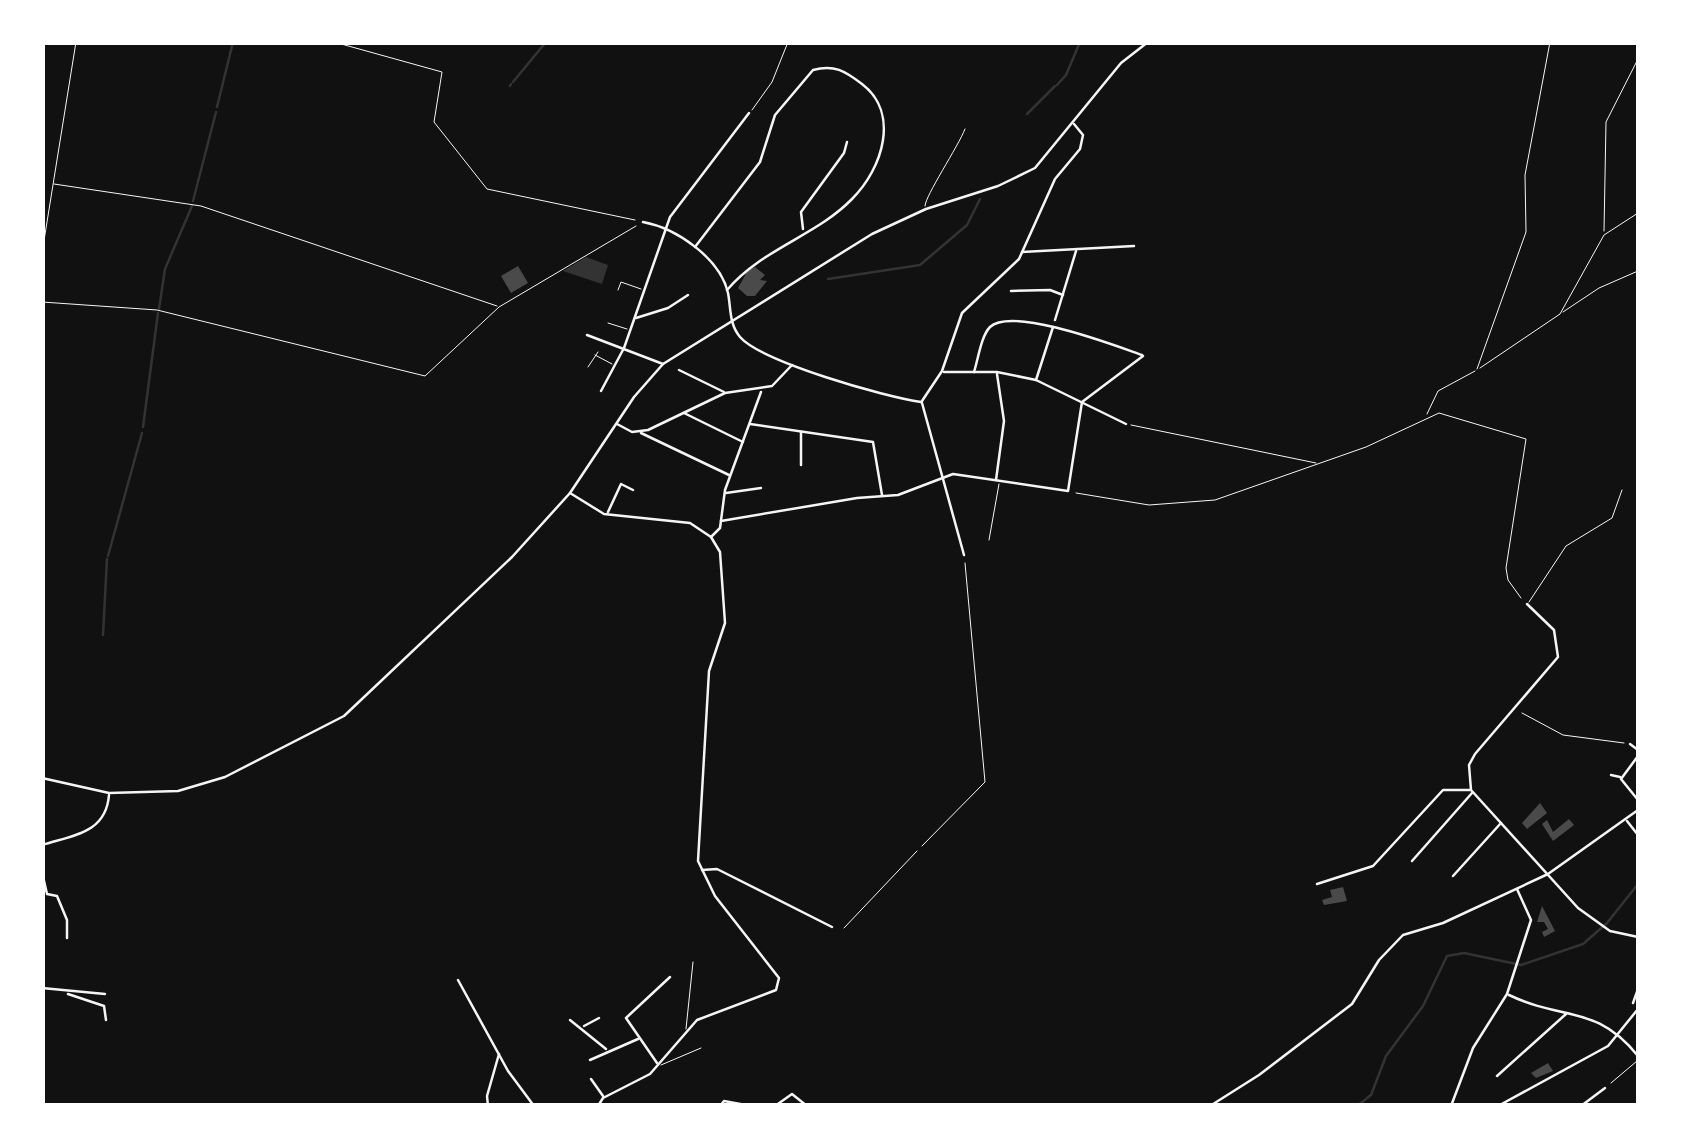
<svg xmlns="http://www.w3.org/2000/svg" width="1681" height="1148" font-family="'Varela Round',sans-serif">
<rect width="100%" height="100%" fill="#111"/>
<!-- water -->
<polygon fill="#333" points="586,257 608,265 602,284 563,271"/>
<g fill="none" stroke-linecap="round" stroke-linejoin="round">
<!-- stream -->
<g stroke="#333" stroke-width="2.5">
<polyline points="513,82 546,42"/>
<polyline points="1057,85 1066,75 1080,42"/>
<polyline points="510,86 511,84"/>
<polyline points="217,107 233,42"/>
<polyline points="1027,114 1055,86"/>
<polyline points="193,201 216,112"/>
<polyline points="828,279 920,265 967,225 980,199"/>
<polyline points="159,309 165,269 192,206"/>
<polyline points="143,427 158,313"/>
<polyline points="108,556 142,433"/>
<polyline points="103,635 107,559"/>
<polyline points="1357,1106 1371,1095 1386,1056 1423,1006 1447,956 1464,953 1521,965 1583,944 1607,923 1638,884"/>
</g>
</g>
<!-- building -->
<g fill="#4a4a4a">
<polygon points="518,266 528,283 511,293 501,276"/>
<polygon points="755,267 765,275 760,280 767,281 755,296 747,296 738,288 748,270"/>
<polygon points="1540,803 1547,813 1527,829 1522,823"/>
<polygon points="1569,819 1574,825 1553,841 1542,824 1547,820 1553,832"/>
<polygon points="1343,887 1347,901 1324,905 1322,900 1332,897 1330,890"/>
<polygon points="1542,906 1555,931 1544,937 1542,932 1548,929 1544,922 1537,922"/>
<polygon points="1548,1063 1553,1071 1536,1078 1531,1073"/>
</g>
<g fill="none" stroke-linecap="round" stroke-linejoin="round">
<!-- path -->
<g stroke="#f5f5f5" stroke-width="1">
<polyline points="334,42 442,72 434,122 487,189 635,220"/>
<polyline points="752,110 772,82 788,42"/>
<polyline points="54,184 201,206 497,306"/>
<polyline points="1604,231 1606,122 1638,59"/>
<polyline points="42,253 76,42"/>
<polyline points="42,302 157,310 425,376 499,307 636,226"/>
<polyline points="1563,312 1599,288 1638,271"/>
<polyline points="1480,368 1560,314 1604,235 1638,213"/>
<polyline points="1477,369 1526,232 1525,175 1550,42"/>
<polyline points="1427,414 1438,391 1475,371"/>
<polyline points="1131,425 1316,463"/>
<polyline points="1076,493 1149,505 1215,500 1366,447 1439,413 1526,439 1506,568 1508,580 1521,598"/>
<polyline points="1522,713 1563,735 1624,743"/>
<polyline points="922,846 985,782 965,563"/>
<polyline points="1611,1083 1637,1061"/>
</g>
<!-- service -->
<g stroke="#f5f5f5" stroke-width="1">
<path d="M925,206c0,-10 33,-59 40,-77"/>
<polyline points="618,290 621,282 641,289"/>
<polyline points="608,323 627,329"/>
<polyline points="595,355 612,364"/>
<polyline points="588,367 598,352"/>
<polyline points="989,540 999,484"/>
<polyline points="1529,602 1566,546 1612,518 1622,490"/>
<polyline points="844,928 917,851"/>
<polyline points="686,1029 693,962"/>
<polyline points="661,1065 701,1048"/>
</g>
<!-- minor -->
<g stroke="#f5f5f5" stroke-width="2.5">
<path d="M643,222c33,6 77,36 85,71 3,15 1,31 12,44 22,25 145,60 181,65"/>
<polyline points="803,229 801,212 844,153 847,142"/>
<path d="M695,247l65,-85 15,-47 38,-45c21,-6 32,1 49,14 38,29 21,84 -10,115 -36,37 -89,49 -125,91"/>
<polyline points="1022,252 1134,246"/>
<polyline points="1011,291 1050,290 1063,295"/>
<polyline points="636,318 668,308 688,295"/>
<polyline points="1055,320 1076,251"/>
<polyline points="587,335 663,364"/>
<polyline points="679,370 724,392"/>
<polyline points="944,372 997,372 1036,380 1126,424"/>
<path d="M974,372c4,-12 7,-36 16,-45 22,-21 126,19 152,28"/>
<polyline points="1036,380 1053,327"/>
<polyline points="601,391 624,348 670,217 749,113"/>
<polyline points="922,401 942,371 962,313 1019,259 1055,179 1080,149 1083,135 1074,124"/>
<polyline points="922,403 964,555"/>
<polyline points="684,413 743,442"/>
<polyline points="617,424 632,432 648,430 725,393 772,386 792,365"/>
<polyline points="750,424 873,442 882,495"/>
<polyline points="801,432 801,465"/>
<polyline points="641,433 729,475"/>
<polyline points="996,480 1004,421 997,374"/>
<polyline points="570,493 604,514 690,523 711,537 720,552 725,623 709,671 698,861 715,896 779,978 776,990 697,1020 650,1074 603,1098 598,1106"/>
<polyline points="726,493 761,488"/>
<polyline points="608,512 621,484 633,490"/>
<polyline points="721,521 857,498 898,495 953,474 1068,491 1082,402 1143,356"/>
<polyline points="711,537 720,528 725,490 761,392"/>
<polyline points="1527,604 1554,630 1558,657 1475,754 1469,765 1471,790 1578,908 1610,931 1638,937"/>
<polyline points="1630,744 1638,750"/>
<polyline points="1638,756 1621,779 1638,800"/>
<polyline points="1611,775 1620,777"/>
<polyline points="1627,821 1638,835"/>
<path d="M42,845c32,-10 64,-12 67,-50"/>
<polyline points="1412,861 1472,793"/>
<polyline points="702,870 717,869 832,927"/>
<polyline points="42,872 47,894 57,896 67,920 67,938"/>
<polyline points="1453,876 1501,823"/>
<polyline points="1317,884 1373,866 1443,790 1470,790"/>
<polyline points="458,980 508,1071 534,1106"/>
<polyline points="42,988 105,994"/>
<polyline points="68,994 104,1006 106,1020"/>
<path d="M1509,995c54,26 87,9 129,61"/>
<polyline points="1633,1003 1638,989"/>
<polyline points="570,1020 606,1049"/>
<polyline points="584,1026 599,1018"/>
<polyline points="590,1060 638,1039"/>
<polyline points="657,1063 626,1018 670,977"/>
<polyline points="1497,1076 1566,1014"/>
<polyline points="591,1079 603,1096"/>
<polyline points="488,1106 487,1096 499,1054"/>
<polyline points="720,1106 724,1101 751,1106"/>
<polyline points="775,1106 792,1094 807,1106"/>
<polyline points="1210,1106 1259,1075 1352,1004 1379,960 1403,935 1443,923 1548,874 1638,810"/>
<polyline points="1451,1106 1473,1048 1507,994 1531,920 1517,889"/>
<polyline points="1581,1106 1605,1088"/>
</g>
<!-- tertiary -->
<polyline stroke="#f5f5f5" stroke-width="2.5" points="42,778 109,793 178,791 225,777 344,716 512,557 570,493 634,397 663,364 872,234 926,209 998,186 1035,168 1121,63 1148,42"/>
<!-- secondary -->
<polyline stroke="#f5f5f5" stroke-width="2.5" points="1498,1106 1608,1046 1638,1009"/>
</g>
<!-- border -->
<rect width="1681" height="1148" fill="none" stroke="#ffffff" stroke-width="90"/>
</svg>
